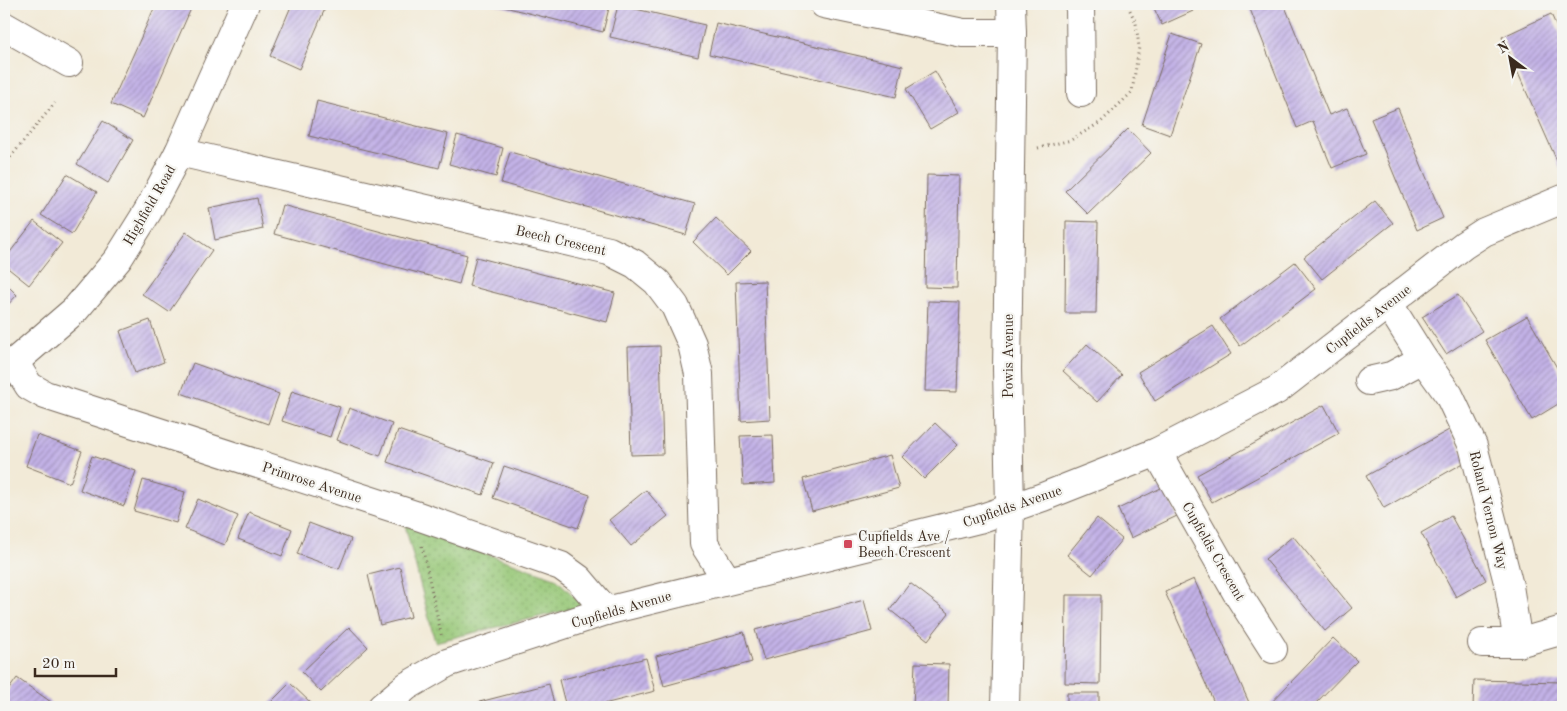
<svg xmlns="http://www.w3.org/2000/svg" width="1567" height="711" font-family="'Old Standard TT',serif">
<defs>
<pattern id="park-dots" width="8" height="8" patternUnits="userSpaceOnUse" patternTransform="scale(1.25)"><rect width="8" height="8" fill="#98c878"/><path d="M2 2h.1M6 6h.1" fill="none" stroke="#7da362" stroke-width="1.8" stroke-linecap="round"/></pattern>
<pattern id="building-hatch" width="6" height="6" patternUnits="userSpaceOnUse" patternTransform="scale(1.25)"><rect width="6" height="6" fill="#c3b2e7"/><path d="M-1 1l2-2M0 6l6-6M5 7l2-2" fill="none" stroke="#a091bb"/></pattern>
</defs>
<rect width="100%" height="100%" fill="#f6f6f2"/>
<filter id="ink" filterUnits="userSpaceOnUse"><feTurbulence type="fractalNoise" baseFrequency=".02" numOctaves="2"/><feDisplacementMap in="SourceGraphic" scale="10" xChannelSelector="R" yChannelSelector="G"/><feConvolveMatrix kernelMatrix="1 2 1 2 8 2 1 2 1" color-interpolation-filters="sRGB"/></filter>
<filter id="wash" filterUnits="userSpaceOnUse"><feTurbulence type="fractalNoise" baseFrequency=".0096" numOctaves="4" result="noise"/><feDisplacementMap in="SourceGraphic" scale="20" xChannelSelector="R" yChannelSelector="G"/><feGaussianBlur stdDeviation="1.12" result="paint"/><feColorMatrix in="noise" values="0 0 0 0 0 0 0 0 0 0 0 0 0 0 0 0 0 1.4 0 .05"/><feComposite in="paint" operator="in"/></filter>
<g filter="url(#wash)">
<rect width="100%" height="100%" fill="#f2ead7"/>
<!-- park -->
<polygon fill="url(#park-dots)" stroke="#6a794b" points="405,525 555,578 584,606 435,642"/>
<g id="blocks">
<!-- building -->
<g fill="url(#building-hatch)">
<polygon points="156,4 193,4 143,118 111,104"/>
<polygon points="292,4 327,4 299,69 270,56"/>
<polygon points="493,4 610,4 603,32"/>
<polygon points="1152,4 1189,4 1193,11 1162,25"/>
<polygon points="1248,4 1284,4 1329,115 1347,108 1366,154 1332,168 1313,121 1297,128"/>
<polygon points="618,5 705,25 698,57 610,37"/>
<polygon points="1551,14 1563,41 1563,169 1561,170 1502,37"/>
<polygon points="716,23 903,66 896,97 709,54"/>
<polygon points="1172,34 1201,44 1170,135 1142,125"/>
<polygon points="935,71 959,112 930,129 906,89"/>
<polygon points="317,101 448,134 439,168 309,136"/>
<polygon points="1398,108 1443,218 1417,230 1371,119"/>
<polygon points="103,121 133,140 108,183 77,164"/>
<polygon points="1128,129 1151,153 1088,214 1065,191"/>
<polygon points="457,135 503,148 496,177 449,164"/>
<polygon points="510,152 695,204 686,235 501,183"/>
<polygon points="67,174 97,192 72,234 41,215"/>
<polygon points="927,175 959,176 957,288 925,287"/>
<polygon points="257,198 263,229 215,240 209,208"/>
<polygon points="1375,201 1393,223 1322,279 1304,257"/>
<polygon points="282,205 467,255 459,284 274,234"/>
<polygon points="716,218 751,251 727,275 693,242"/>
<polygon points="34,221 62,243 29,285 4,265 4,260"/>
<polygon points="1066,221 1098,222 1096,313 1065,313"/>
<polygon points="186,232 212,250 169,312 142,294"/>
<polygon points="476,257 615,293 607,322 469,286"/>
<polygon points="1295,262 1316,289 1240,346 1220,319"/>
<polygon points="765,281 770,419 741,421 736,282"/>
<polygon points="4,282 17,295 4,309"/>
<polygon points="1458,295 1482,331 1446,354 1422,317"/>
<polygon points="928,301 960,302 957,392 925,391"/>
<polygon points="1527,316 1563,378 1563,401 1532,420 1485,340"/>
<polygon points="150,320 164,362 135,373 120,331"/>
<polygon points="1213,326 1231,354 1155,401 1138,372"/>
<polygon points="1087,344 1122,375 1097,402 1063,371"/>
<polygon points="660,346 663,454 631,455 628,347"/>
<polygon points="193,363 279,394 268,424 181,393"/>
<polygon points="292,391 340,407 330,437 282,421"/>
<polygon points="1324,405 1339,433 1212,502 1197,475"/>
<polygon points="349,408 392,424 380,456 337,440"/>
<polygon points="935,423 958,445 924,479 902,457"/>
<polygon points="398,430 494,463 483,495 387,462"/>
<polygon points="1449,430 1467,461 1384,508 1366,476"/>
<polygon points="37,435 82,451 70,483 26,466"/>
<polygon points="773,435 775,483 743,485 740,436"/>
<polygon points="890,455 899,488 812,511 803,479"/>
<polygon points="92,456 136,471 124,506 80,490"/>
<polygon points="504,466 590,495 578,528 493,498"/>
<polygon points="143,480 185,492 176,523 134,511"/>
<polygon points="1163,487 1177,516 1131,538 1118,509"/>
<polygon points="646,490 668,516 631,546 609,520"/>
<polygon points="198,499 238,516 225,545 185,529"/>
<polygon points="249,512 292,529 282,556 238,539"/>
<polygon points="1451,516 1486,580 1456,597 1421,533"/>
<polygon points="1097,518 1122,539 1092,575 1067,555"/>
<polygon points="309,523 351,539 339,569 297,554"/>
<polygon points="1293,536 1352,608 1325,631 1265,559"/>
<polygon points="1563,564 1563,582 1558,566"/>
<polygon points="400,567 411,617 380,625 368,575"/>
<polygon points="1194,579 1251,707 1216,707 1165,592"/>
<polygon points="910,583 949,613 928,640 890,610"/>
<polygon points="1066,595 1101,595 1100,684 1065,683"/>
<polygon points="864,600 872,631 764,660 755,630"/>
<polygon points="349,627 368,647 321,692 302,672"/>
<polygon points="744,632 752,662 664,686 656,656"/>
<polygon points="1333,638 1357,661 1312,707 1267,707"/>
<polygon points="646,658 655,691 592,707 566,707 559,680"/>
<polygon points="915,663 949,664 948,707 913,707"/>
<polygon points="17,678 51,702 47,707 4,707 4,696"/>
<polygon points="1474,680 1563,682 1563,707 1473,707"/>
<polygon points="290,683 312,704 309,707 266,707"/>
<polygon points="549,684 555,707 460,707"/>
<rect x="1067" y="693" width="32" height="14"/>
</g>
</g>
</g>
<g filter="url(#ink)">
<use href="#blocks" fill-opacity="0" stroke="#7b6d5f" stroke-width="1"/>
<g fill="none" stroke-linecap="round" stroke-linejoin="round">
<!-- minor casing -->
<g stroke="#7b6d5f" stroke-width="30">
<g id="minor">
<polyline points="824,4 963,33 1012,33"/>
<polyline points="1080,4 1081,93"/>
<polyline points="4,26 69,63"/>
<polyline points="179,152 609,251 635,264 657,282 675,306 692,344 699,374 704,544 727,580"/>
<polyline points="1388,303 1423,359 1449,395 1473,446 1509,586 1518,643 1563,630"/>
<polyline points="14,362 29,386 45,395 415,515 561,566 579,579 606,611"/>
<polyline points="4,371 75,310 118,259 148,211 179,152 245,4"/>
<polyline points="1369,381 1391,376 1423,359"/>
<polyline points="1157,452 1237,593 1273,649"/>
<polyline points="1482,643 1518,643"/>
<polyline points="382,707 407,686 447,663 606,611 979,519 1043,497 1157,452 1277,390 1464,245 1484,232 1563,199"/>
<polyline points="1005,707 1010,507 1007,369 1012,33 1011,4"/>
</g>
</g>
<!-- path -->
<g stroke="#7b6d5f" stroke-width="3" stroke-dasharray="1 4" stroke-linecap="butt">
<polyline points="1038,148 1071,140 1101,122 1132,92 1139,47 1136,23 1127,4"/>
<polyline points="4,165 55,103"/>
<polyline points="422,546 442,638"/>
</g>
<!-- minor -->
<use href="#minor" stroke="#fff" stroke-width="28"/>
</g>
</g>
<!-- markers -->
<rect fill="#d1495b" stroke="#f6f6f2" stroke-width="2" x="843" y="539" width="10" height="10" rx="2.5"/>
<g text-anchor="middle" stroke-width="4.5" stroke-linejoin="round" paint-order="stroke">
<!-- street labels -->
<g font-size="14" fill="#3b2a1e" stroke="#f6f6f2">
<text transform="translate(149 205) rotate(-60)" y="5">Highfield Road</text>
<text transform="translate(561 240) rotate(13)" y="5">Beech Crescent</text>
<text transform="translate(1368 319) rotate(-38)" y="5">Cupfields Avenue</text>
<text transform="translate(1008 356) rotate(-90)" y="5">Powis Avenue</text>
<text transform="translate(312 482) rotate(18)" y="5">Primrose Avenue</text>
<text transform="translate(1012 506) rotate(-19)" y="5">Cupfields Avenue</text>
<text transform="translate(1489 510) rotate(76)" y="5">Roland Vernon Way</text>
<text transform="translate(1214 551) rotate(60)" y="5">Cupfields Crescent</text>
<text transform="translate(621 609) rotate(-16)" y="5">Cupfields Avenue</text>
</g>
<!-- poi labels -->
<g font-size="14" fill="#3b2a1e" stroke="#f6f6f2" text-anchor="start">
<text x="858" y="541">Cupfields Ave /<tspan x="858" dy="16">Beech Crescent</tspan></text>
</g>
</g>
<!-- margin -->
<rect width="1567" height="711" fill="none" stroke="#f6f6f2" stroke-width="20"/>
<!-- north arrow -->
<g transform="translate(1510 58) rotate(328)" stroke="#f6f6f2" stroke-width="4" paint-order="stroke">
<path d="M0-4L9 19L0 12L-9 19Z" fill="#3b2a1e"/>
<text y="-8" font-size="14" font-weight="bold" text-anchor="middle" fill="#3b2a1e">N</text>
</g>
<!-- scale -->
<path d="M35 668v8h81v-8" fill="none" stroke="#3b2a1e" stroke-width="2.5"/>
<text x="42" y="668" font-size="15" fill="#3b2a1e" stroke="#f6f6f2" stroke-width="4" paint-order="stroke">20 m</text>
</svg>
